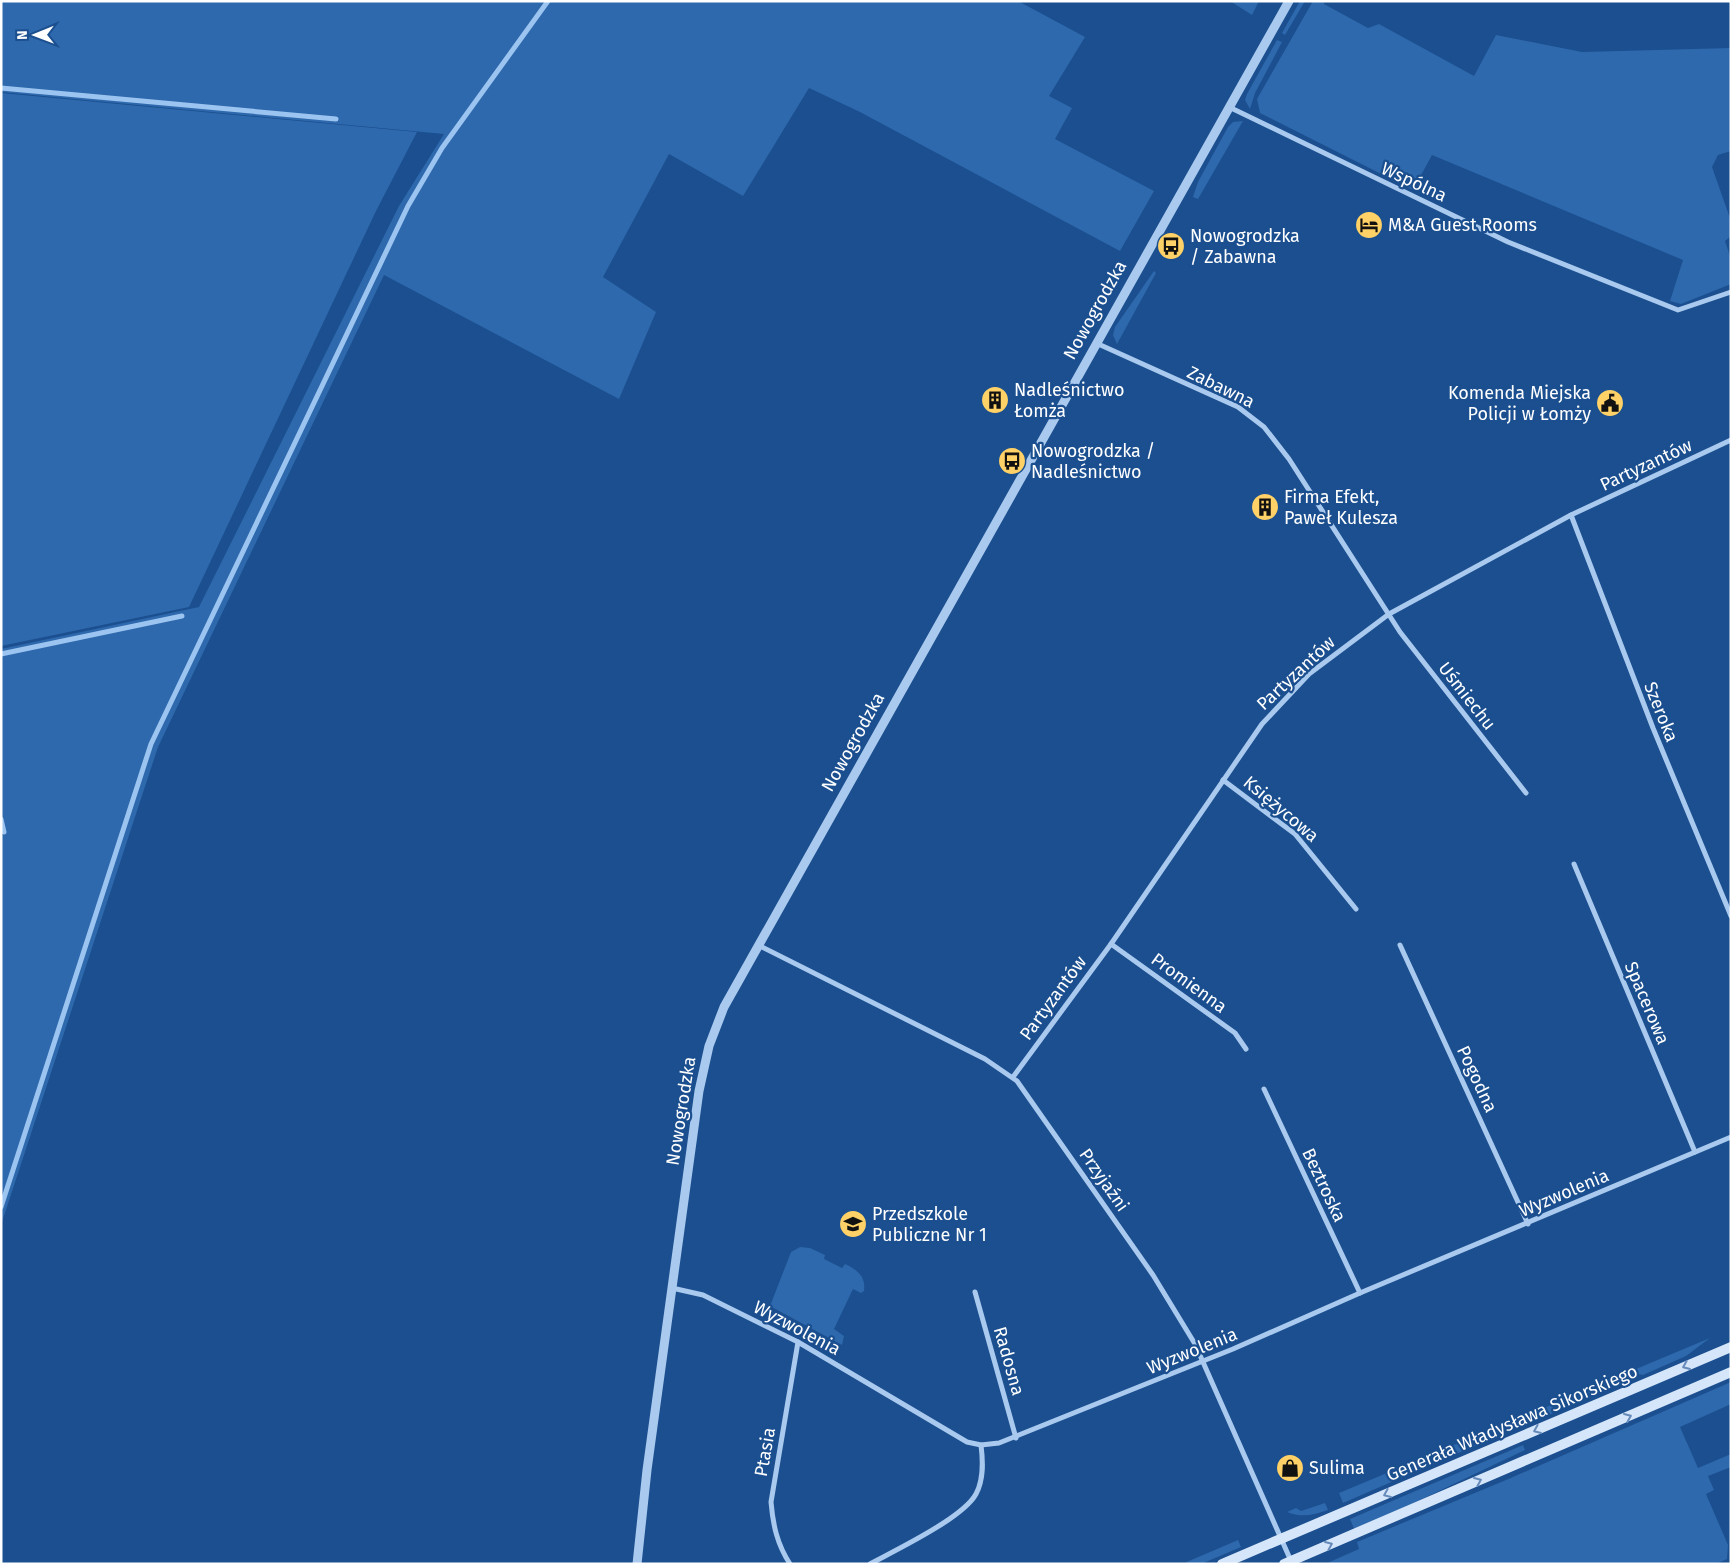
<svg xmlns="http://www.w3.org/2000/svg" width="1732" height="1565" font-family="'Fira Sans',sans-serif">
<rect width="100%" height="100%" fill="#1b4f8f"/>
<!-- green -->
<g fill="#2e69ad">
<polygon points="1,1 1018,1 1085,37 1049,96 1072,108 1055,139 1154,191 1120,251 860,112 809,88 743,196 669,154 603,277 656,312 619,399 384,275 158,747 1,1225 1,649 199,607 399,206 444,134 1,92"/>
<polygon points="1230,1 1259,1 1252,15"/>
<polygon points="1300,1 1305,1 1285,35 1282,33"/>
<polygon points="1313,1 1324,1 1324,4 1368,28 1379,24 1474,76 1496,35 1582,52 1731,48 1731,151 1718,155 1712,167 1731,221 1731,236 1725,241 1731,259 1731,284 1681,304 1670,301 1683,260 1432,155 1413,190 1260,113 1257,99"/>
<polygon points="1277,40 1282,42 1255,93 1250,109 1245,100 1247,94"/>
<polygon points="1,93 417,132 376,211 189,607 1,646"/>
<polygon points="1243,121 1198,199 1193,197 1198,182 1228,127 1233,122"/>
<polygon points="1154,271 1156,273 1117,344 1113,335 1115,327"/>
<path d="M800,1247l10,1 15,7 -1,4 18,9 3,-4c13,6 21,13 19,27l-3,2 -8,-4 -19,40 10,7 -2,9 -72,-39 21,-54z"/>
<polygon points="1710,1338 1686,1356 1643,1375 1638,1374 1636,1369"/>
<polygon points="1621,1376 1618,1385 1539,1419 1532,1413"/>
<polygon points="1731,1382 1731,1404 1680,1427 1698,1468 1731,1454 1731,1467 1708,1476 1714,1490 1706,1494 1728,1545 1727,1559 1716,1564 1325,1564 1359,1549 1357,1542 1506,1480"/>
<polygon points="1521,1417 1523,1425 1343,1503 1339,1493"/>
<polygon points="1523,1445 1525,1450 1355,1531 1350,1519"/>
<path d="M1325,1503l3,7c-14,5 -27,8 -41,2l9,-4 5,3z"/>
<polygon points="1238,1540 1241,1547 1201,1564 1182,1564"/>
</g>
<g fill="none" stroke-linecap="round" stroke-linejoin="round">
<!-- stream -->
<g stroke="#9cc4f0" stroke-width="5">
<polyline points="1,88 336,119"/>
<polyline points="1,654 182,616"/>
<polyline points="1,819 4,832"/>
<polyline points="1,1207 151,744 408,206 442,148 548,1"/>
</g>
<!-- minor -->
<g stroke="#a9c9ee" stroke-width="5">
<polyline points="1229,107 1508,242 1678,310 1731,292"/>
<polyline points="1096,343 1238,407 1264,427 1289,459 1400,632 1526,793"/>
<polyline points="1571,515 1653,728 1731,916"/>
<polyline points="1223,780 1295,834 1356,909"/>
<polyline points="1574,864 1695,1152"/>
<polyline points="1111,944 1235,1033 1246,1049"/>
<polyline points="758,945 985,1059 1017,1081 1153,1275 1195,1344 1291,1561"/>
<polyline points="1400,945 1528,1224"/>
<polyline points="1013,1077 1111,944 1262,724 1309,674 1389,614 1571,515 1731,440"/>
<polyline points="1264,1089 1360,1293"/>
<polyline points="672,1288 703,1295 798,1342 967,1442 981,1445 999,1443 1233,1349 1360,1293 1731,1137"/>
<polyline points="975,1292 1016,1438"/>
<path d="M790,1564c-13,-20 -17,-39 -19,-62l27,-160"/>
<path d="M870,1564c26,-14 93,-46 106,-70 8,-15 7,-33 5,-49"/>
</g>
<!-- tertiary -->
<polyline stroke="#a9c9ee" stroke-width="9" points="637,1564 647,1470 699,1091 709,1046 724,1007 1289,1"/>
<!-- secondary -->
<g stroke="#d6e6fa" stroke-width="10">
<polyline points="1222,1564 1731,1347"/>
<polyline points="1284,1564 1731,1372"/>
</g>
</g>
<!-- one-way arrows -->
<defs><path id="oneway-chevron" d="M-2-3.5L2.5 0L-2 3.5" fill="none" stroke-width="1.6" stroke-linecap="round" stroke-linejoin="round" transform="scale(1.25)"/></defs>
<g stroke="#668bba">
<use href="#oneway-chevron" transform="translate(1686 1366) rotate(157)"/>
<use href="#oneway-chevron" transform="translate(1628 1417) rotate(-23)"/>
<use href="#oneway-chevron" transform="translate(1537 1430) rotate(157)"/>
<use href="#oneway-chevron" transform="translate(1478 1481) rotate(-23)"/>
<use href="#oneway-chevron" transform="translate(1387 1494) rotate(157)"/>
<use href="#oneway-chevron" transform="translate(1329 1545) rotate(-23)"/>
</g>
<!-- icons -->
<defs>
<g id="hotel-disc" transform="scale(1.4375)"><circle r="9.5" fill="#ffd166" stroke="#1b4f8f"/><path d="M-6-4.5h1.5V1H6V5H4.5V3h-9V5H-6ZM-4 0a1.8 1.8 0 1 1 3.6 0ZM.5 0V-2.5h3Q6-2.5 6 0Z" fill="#111"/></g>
<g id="bus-disc" transform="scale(1.4375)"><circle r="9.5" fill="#ffd166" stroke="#1b4f8f"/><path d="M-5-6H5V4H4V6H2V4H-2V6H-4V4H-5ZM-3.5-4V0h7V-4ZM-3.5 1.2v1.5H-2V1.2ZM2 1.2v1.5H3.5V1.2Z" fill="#111"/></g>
<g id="building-disc" transform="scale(1.4375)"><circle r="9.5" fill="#ffd166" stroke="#1b4f8f"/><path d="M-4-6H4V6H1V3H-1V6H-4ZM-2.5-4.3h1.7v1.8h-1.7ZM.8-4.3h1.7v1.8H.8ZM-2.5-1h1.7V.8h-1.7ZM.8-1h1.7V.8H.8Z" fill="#111"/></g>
<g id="civic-disc" transform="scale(1.4375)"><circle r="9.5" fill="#ffd166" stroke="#1b4f8f"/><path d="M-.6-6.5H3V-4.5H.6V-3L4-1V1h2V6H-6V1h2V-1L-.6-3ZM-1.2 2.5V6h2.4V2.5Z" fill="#111"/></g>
<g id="school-disc" transform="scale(1.4375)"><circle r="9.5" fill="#ffd166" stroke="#1b4f8f"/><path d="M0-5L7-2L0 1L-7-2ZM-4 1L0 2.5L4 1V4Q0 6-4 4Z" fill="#111"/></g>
<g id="shop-disc" transform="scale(1.4375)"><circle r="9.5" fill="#ffd166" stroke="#1b4f8f"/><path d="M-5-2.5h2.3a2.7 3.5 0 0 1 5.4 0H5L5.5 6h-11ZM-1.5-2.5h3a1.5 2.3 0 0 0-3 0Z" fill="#111"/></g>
</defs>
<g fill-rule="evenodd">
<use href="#hotel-disc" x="1369" y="225"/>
<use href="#bus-disc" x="1171" y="246"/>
<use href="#building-disc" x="995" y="400"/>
<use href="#civic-disc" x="1610" y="403"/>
<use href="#bus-disc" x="1012" y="461"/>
<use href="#building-disc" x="1265" y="507"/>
<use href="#school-disc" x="853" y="1224"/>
<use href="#shop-disc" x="1290" y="1468"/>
</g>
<g text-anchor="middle" stroke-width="4.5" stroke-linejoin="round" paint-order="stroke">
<!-- street labels -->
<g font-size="18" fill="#fff" stroke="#1b4f8f">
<text transform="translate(1414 182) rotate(25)" y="6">Wspólna</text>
<text transform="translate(1095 310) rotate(-61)" y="6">Nowogrodzka</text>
<text transform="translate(1221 387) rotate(26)" y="6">Zabawna</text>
<text transform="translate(1646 465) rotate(-25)" y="6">Partyzantów</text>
<text transform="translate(1296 673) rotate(-43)" y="6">Partyzantów</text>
<text transform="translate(1467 696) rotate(52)" y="6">Uśmiechu</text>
<text transform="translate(1661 712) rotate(68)" y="6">Szeroka</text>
<text transform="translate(853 742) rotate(-61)" y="6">Nowogrodzka</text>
<text transform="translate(1281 809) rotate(40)" y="6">Księżycowa</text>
<text transform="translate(1189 983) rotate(36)" y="6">Promienna</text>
<text transform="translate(1053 998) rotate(-54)" y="6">Partyzantów</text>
<text transform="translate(1647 1003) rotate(67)" y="6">Spacerowa</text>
<text transform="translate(1477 1079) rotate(65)" y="6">Pogodna</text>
<text transform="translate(681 1111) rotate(-81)" y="6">Nowogrodzka</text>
<text transform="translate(1104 1180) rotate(55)" y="6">Przyjaźni</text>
<text transform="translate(1324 1185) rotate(65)" y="6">Beztroska</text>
<text transform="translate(1564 1193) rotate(-23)" y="6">Wyzwolenia</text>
<text transform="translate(797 1328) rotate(28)" y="6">Wyzwolenia</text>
<text transform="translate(1192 1351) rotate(-22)" y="6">Wyzwolenia</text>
<text transform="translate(1009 1361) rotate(74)" y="6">Radosna</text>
<text transform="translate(1512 1423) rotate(-23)" y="6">Generała Władysława Sikorskiego</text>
<text transform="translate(765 1452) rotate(-80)" y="6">Ptasia</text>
</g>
<!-- poi labels -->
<g font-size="18" fill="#fff" stroke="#1b4f8f" text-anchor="start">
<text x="1388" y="231">M&amp;A Guest Rooms</text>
<text x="1190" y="242">Nowogrodzka<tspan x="1190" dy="21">/ Zabawna</tspan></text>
<text x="1014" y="396">Nadleśnictwo<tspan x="1014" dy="21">Łomża</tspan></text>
<text x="1591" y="399" text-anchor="end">Komenda Miejska<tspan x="1591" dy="21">Policji w Łomży</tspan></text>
<text x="1031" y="457">Nowogrodzka /<tspan x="1031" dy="21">Nadleśnictwo</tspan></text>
<text x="1284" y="503">Firma Efekt,<tspan x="1284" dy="21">Paweł Kulesza</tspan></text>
<text x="872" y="1220">Przedszkole<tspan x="872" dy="21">Publiczne Nr 1</tspan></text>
<text x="1309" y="1474">Sulima</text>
</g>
</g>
<!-- border -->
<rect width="1732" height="1565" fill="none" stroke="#ffffff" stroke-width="5"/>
<!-- north arrow -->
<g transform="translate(35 35) rotate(269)" stroke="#1b4f8f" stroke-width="4" paint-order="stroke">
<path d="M0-4L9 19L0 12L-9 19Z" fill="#ffffff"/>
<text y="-8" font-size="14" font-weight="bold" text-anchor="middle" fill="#ffffff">N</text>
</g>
</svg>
